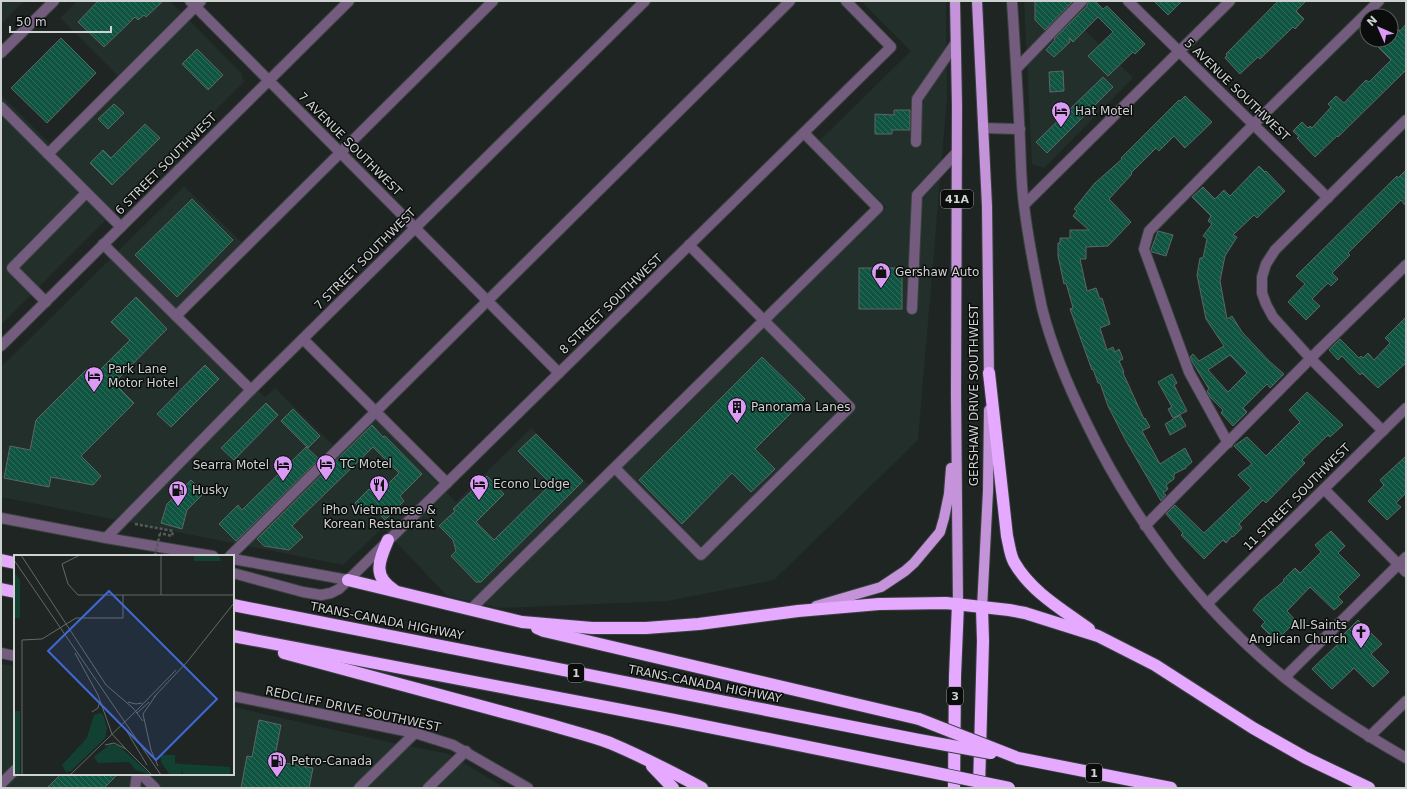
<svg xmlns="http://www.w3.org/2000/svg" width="1407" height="789" font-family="'DejaVu Sans',sans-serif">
<defs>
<pattern id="building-back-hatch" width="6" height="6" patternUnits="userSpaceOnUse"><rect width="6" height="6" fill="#105542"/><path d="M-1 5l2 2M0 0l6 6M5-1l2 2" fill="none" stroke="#326d5c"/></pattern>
</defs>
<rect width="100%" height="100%" fill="#1e2523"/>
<!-- built -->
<g fill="#222f2a">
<polygon points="1,1 24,1 1,24"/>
<polygon points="77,1 170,1 241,73 244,82 1,325 1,95 50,144 118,76 60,18"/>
<polygon points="861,1 946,1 947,98 918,440 774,580 668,601 499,608 447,596 383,528 343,565 1,497 1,367 184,186 249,249 183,316 265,397 275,388 334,446 368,412 456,502 531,428 596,492 886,207 819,141 911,51"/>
<polygon points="1024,1 1094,1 1075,20 1133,78 1044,168 1032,164"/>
<polygon points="1,664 15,666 15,774 233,774 233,707 389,742 449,754 505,788 1,788"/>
</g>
<!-- building -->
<g fill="url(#building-back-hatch)" stroke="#5e6663" fill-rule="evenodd">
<polygon points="98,1 163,1 146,17 144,15 138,20 135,17 104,47 78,22"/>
<polygon points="1035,1 1073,1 1045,30 1035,20"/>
<polygon points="1088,1 1095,1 1103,9 1107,6 1145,44 1135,54 1133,52 1108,76 1088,56 1113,32 1098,17 1073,42 1069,38 1070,42 1054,57 1046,50 1055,40 1054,39 1087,6"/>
<polygon points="1154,1 1182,1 1168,15"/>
<polygon points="1278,1 1306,1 1296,11 1304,19 1295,29 1293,27 1260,59 1258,57 1240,74 1225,58 1227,55 1226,54"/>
<polygon points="1391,23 1400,31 1406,24 1406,70 1338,137 1337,136 1315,157 1297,138 1299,137 1293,131 1302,122 1308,128 1310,126 1312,128 1331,107 1328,104 1336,96 1344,103 1366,80 1369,82 1391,60 1371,40 1391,40"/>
<polygon points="61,38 96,73 47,123 11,88"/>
<polygon points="197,49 223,75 208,90 182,64"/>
<polygon points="1063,71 1064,91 1050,92 1049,72"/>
<polygon points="1103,77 1113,87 1047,153 1036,142"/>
<polygon points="1185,96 1212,122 1185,148 1174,136 1159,151 1156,148 1131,173 1132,174 1109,199 1131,222 1108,246 1086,247 1086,259 1080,259 1087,291 1096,288 1100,299 1102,298 1110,324 1100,328 1107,350 1113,347 1115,352 1119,349 1123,359 1119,361 1124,372 1123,373 1144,419 1145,418 1150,427 1142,431 1160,464 1185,448 1192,462 1186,467 1186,468 1174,474 1174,479 1166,485 1168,489 1163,493 1166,495 1161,501 1126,441 1108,406 1100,383 1098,383 1093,369 1092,370 1070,309 1073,308 1072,304 1066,283 1064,284 1058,256 1058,243 1060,243 1060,238 1070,238 1070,230 1089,230 1073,216 1077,211 1074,209 1094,184 1122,159 1121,158 1179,100 1180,101"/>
<polygon points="114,104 124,113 108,129 98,119"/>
<polygon points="894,110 910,110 910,130 892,130 892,134 875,134 875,114 894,115"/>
<polygon points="145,124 160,138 112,185 90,163 103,150 111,158"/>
<path d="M1259,166l6,6 1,-1 19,20 -28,27 -3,-3 -21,20 4,2 -12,19 -5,25 7,38 5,-3 10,16 27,29 15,13 -14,14 -3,-4 -24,24 4,4 -14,14 -12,-13 2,-3 -14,-14 -2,-5 2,-2 -16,-26 -3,-6 3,-3 6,7 25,-15 -18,-27 -9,-44 3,-17h3l4,-19 -4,-3 9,-12 -4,-3 3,-5 -19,-19 11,-10 12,12 9,-9 6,6zM1230,355l17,18 -19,19 -20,-22z"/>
<polygon points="1406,170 1406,206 1401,200 1348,253 1350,255 1332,273 1338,279 1331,286 1328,283 1312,299 1320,306 1306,320 1288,302 1305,284 1296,276 1397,176 1398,178"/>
<polygon points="192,199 233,240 177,297 135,255"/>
<polygon points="1158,231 1173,235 1166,256 1152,252 1151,250"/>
<rect x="859" y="268" width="43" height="41"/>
<polygon points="136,297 167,329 114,383 134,403 81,456 101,476 93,485 51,477 49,487 4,478 10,446 30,450 36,420 87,369 94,376 130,340 111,322"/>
<polygon points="1406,317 1406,363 1378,388 1362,373 1360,375 1342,356 1338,360 1329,350 1340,339 1359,358 1361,356 1363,358 1368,353 1374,360 1390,343 1385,338"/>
<polygon points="762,357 805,399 755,449 775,469 751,492 732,473 682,524 639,480"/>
<polygon points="205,365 219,379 171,427 157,414"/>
<polygon points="1172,374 1177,383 1174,385 1187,411 1173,418 1168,409 1172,407 1158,382"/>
<polygon points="1307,392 1343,425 1330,437 1328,435 1302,460 1305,463 1266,503 1263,500 1239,524 1242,528 1233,537 1232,536 1226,543 1223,540 1204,559 1181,535 1183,533 1166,514 1175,505 1204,533 1251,488 1238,475 1252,464 1234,446 1247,437 1266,456 1300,422 1289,410"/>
<polygon points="266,403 278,415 234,460 221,448"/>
<polygon points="293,409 320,436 308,448 281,421"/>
<polygon points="1180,415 1186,426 1170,435 1165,424"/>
<polygon points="372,425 383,437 385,436 422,474 400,496 404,501 385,520 370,505 363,512 355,503 369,489 376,496 399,473 373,447 292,526 303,537 289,550 264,546 257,539"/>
<polygon points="536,434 583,481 481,582 476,582 451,556 456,551 453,540 439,526 455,511 453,509 487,476 504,494 476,522 494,540 551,484 518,451"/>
<polygon points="306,447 319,459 236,541 219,524 238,505 242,510"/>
<polygon points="1406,456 1406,493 1396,503 1401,507 1387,520 1368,501 1384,485 1380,480"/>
<polygon points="191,480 204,493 187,510 182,529 161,523 167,504"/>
<polygon points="1331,531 1345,546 1338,553 1360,575 1338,597 1343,602 1334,610 1310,587 1287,611 1296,621 1276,641 1261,626 1265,622 1253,610 1260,601 1284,581 1283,580 1295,568 1300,573 1321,552 1315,545"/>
<polygon points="1358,620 1382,644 1371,654 1389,672 1373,687 1354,668 1332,689 1312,669 1339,643 1337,641"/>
<polygon points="259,720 281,725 274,761 313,768 309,788 241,788 247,756 252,757"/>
<polygon points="61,774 118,774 104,788 47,788"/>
</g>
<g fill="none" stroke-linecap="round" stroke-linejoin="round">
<!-- minor casing -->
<g stroke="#3a413f" stroke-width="12">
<g id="minor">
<polyline points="190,1 559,373"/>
<path d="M1012,1c3,47 6,94 8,140 1,22 1,43 4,64 4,34 11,69 18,103 10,39 26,78 44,114 47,98 114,187 199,256 38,30 79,56 121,80"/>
<polyline points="1128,1 1328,198"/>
<polyline points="1,53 54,1"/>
<polyline points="1017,68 1082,1"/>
<polyline points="1,107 121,227"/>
<polyline points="983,128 1020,129"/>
<polyline points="916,142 917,99 955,44"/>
<polyline points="48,154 201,1"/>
<polyline points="1024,205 1230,1"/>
<polyline points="103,244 251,390"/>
<polyline points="46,302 12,268 86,193"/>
<polyline points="912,309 917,195 957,152"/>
<polyline points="176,316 493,1"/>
<polyline points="303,339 447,483"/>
<polyline points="1,346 349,1"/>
<polyline points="1383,431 1311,359 1273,317 1266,304 1262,293 1262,277 1266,264 1275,250 1406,120"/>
<polyline points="1228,443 1189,372 1144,249 1149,231 1253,125 1379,1"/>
<polyline points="615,468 701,555 850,407 689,245"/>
<polyline points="1324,489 1406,572"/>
<polyline points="1,518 106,538 213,556"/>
<polyline points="1145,526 1319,350 1406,265"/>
<polyline points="106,538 251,390 645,1"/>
<polyline points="230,556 790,1"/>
<polyline points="233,559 348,580"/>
<polyline points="233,573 303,592 321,595 331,593 339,589 891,47 846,1"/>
<polyline points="1207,604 1406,408"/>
<polyline points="470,610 878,208 804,133"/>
<polyline points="1,653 15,656"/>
<polyline points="1285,677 1406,557"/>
<polyline points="233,696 415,733 453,745 528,788"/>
<polyline points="1369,737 1406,701"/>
<polyline points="141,774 155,788"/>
<polyline points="1,784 15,770"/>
<polyline points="135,788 137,774"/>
<polyline points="359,788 415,733"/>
<polyline points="428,788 466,751"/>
</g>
</g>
<!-- major casing -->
<g stroke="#3a413f" stroke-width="12">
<g id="major">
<polyline points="955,1 957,106 956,396 958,604"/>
<polyline points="977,1 987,206 989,380"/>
<polyline points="816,606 881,587 905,571 914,563 940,532 944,518 949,494 951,468"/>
<polyline points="982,608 988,491 989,410"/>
</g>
</g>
<!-- highway casing -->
<g stroke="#3a413f" stroke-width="14">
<g id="highway">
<path d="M989,373l18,163c2,8 3,19 7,26 17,30 49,48 75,67"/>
<path d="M388,540c-9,21 -16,36 6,50"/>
<polyline points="1,560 15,563"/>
<polyline points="348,580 522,622 592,628 646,628 699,624 798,611 879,604 946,603 1009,610 1025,613 1098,636 1155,665 1253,728 1306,758 1369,788"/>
<polyline points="1,589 15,592"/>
<polyline points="233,605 919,740"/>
<polyline points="537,628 544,631 919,719"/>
<polyline points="233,636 674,720 917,769"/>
<path d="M284,653l267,72c19,6 40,11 59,18 31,13 62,29 92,45"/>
<polyline points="1018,758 1171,788"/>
<polyline points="652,766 673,788"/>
<polyline points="954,788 955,676 958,604"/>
<polyline points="979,788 983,641 982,608"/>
</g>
</g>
<!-- path -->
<polyline stroke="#555b59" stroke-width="2.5" stroke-dasharray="3 2" stroke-linecap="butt" points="135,524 173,531 172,536 160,533"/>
<!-- minor -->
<use href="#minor" stroke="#735c7e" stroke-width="10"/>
<!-- major -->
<use href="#major" stroke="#c593da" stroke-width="10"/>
<!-- highway -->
<use href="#highway" stroke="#e5a9ff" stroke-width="12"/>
<!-- highway-bridge casing -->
<g stroke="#3a413f" stroke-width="14" stroke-linecap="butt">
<g id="highway-bridge">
<polyline points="919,719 1018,758"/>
<polyline points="919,740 991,753"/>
<polyline points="917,769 1009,788"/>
</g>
</g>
<!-- path-bridge -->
<polyline stroke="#555b59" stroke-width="2.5" stroke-dasharray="3 2" stroke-linecap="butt" points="155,556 160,533"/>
<!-- highway-bridge -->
<use href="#highway-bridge" stroke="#e5a9ff" stroke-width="12"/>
</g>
<!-- icons -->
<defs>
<g id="hotel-pin" transform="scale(1)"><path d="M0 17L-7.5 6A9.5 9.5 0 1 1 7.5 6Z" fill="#da9af6" stroke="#0b0d0c"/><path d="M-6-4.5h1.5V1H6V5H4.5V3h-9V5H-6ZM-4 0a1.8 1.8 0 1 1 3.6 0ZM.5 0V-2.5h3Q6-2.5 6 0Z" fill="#111"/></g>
<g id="shop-pin" transform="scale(1)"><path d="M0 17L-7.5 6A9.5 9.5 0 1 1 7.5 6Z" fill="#da9af6" stroke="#0b0d0c"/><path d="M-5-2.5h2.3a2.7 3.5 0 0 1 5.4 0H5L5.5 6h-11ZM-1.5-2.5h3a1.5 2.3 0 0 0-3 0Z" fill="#111"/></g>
<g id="building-pin" transform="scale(1)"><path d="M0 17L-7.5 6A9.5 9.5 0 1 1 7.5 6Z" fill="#da9af6" stroke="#0b0d0c"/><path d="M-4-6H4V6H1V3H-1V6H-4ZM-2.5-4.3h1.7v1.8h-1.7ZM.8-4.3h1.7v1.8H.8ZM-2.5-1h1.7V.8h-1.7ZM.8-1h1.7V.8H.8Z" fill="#111"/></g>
<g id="restaurant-pin" transform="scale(1)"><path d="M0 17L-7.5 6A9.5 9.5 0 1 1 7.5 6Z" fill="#da9af6" stroke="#0b0d0c"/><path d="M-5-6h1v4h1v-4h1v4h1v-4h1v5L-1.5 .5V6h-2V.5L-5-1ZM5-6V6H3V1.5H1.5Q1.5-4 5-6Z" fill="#111"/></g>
<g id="fuel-pin" transform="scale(1)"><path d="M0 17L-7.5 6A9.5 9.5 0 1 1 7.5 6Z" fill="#da9af6" stroke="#0b0d0c"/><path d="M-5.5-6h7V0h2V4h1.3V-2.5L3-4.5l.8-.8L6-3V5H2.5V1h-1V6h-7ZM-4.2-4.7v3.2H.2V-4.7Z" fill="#111"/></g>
<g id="church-pin" transform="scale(1)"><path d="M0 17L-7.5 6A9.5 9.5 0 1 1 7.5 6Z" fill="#da9af6" stroke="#0b0d0c"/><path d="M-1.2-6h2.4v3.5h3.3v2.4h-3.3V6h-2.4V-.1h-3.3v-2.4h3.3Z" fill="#111"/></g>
</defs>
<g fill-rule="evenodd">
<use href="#hotel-pin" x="1061" y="111"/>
<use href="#shop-pin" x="881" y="272"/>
<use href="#hotel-pin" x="94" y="376"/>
<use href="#building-pin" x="737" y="407"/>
<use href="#hotel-pin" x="326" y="464"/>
<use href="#hotel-pin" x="283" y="465"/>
<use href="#hotel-pin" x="479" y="484"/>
<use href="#restaurant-pin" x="379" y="485"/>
<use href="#fuel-pin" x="178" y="490"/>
<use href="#church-pin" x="1361" y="632"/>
<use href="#fuel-pin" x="277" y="761"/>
</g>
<g text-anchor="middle" stroke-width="3" stroke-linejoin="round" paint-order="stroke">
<!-- shield labels -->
<g fill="#0b0d0c" stroke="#949796" stroke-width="1">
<rect x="941" y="190" width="32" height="18" rx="3"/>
<rect x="568" y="664" width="16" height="18" rx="3"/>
<rect x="947" y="687" width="16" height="18" rx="3"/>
<rect x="1086" y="764" width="16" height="18" rx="3"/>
</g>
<g font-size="11" font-weight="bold" fill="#ced2d1">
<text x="957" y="203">41A</text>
<text x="576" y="677">1</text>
<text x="955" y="700">3</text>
<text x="1094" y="777">1</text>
</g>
<!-- street labels -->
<g font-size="12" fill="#ced2d1" stroke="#0b0d0c">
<text transform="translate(1237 90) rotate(44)" y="4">5 AVENUE SOUTHWEST</text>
<text transform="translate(350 144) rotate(45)" y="4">7 AVENUE SOUTHWEST</text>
<text transform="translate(166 164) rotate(-45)" y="4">6 STREET SOUTHWEST</text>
<text transform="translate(365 259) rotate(-45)" y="4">7 STREET SOUTHWEST</text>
<text transform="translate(611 304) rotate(-44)" y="4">8 STREET SOUTHWEST</text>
<text transform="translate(974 395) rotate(-90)" y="4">GERSHAW DRIVE SOUTHWEST</text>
<text transform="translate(1297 497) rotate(-45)" y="4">11 STREET SOUTHWEST</text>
<text transform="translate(387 621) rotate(11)" y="4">TRANS-CANADA HIGHWAY</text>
<text transform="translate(705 684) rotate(11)" y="4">TRANS-CANADA HIGHWAY</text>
<text transform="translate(353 709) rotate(12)" y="4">REDCLIFF DRIVE SOUTHWEST</text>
</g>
<!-- poi labels -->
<g font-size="12" fill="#ced2d1" stroke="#0b0d0c" text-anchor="start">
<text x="1075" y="115">Hat Motel</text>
<text x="895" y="276">Gershaw Auto</text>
<text x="108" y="373">Park Lane<tspan x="108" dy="14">Motor Hotel</tspan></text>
<text x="751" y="411">Panorama Lanes</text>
<text x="340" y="468">TC Motel</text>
<text x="269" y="469" text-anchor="end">Searra Motel</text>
<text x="493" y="488">Econo Lodge</text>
<text x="192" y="494">Husky</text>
<text x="379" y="514" text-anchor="middle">iPho Vietnamese &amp;<tspan x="379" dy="14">Korean Restaurant</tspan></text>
<text x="1347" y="629" text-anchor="end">All-Saints<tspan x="1347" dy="14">Anglican Church</tspan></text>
<text x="291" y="765">Petro-Canada</text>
</g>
</g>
<!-- overview -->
<g transform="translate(14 555)">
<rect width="220" height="220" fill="#1e2523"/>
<path d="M0,17l6,8v38h-6zM86,158l3,1 4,14 -2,10 -34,33 -5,1 -4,-7 25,-27 7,-23zM96,189l8,1 33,30 -15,-5 -7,-8 -31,1 -4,-6zM168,209l48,3v8h-41l-7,-2z" fill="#124133"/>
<path d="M0,156h6v64h-6z" fill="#124133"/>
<path d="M180,0h25l2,6h-27zM147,200h14v8l7,1 -1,11h-11l-9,-13z" fill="#124133"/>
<path fill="none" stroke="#646a69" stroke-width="1" d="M7,0l70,107M66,0l-18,9 6,20 10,11h156M0,5l147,215M147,40v-40M61,98l23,42 14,39 14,15M77,107l15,23 27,23 10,13M142,140l-13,19 8,36 7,16M140,142l33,-35 47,-59M114,147l8,2 6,-1M122,156l40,-41M78,157l6,-4 2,-7M123,158l12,-11M112,175l21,35M91,190l9,-2 12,6 26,26M8,220v-135l20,-1 34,-21h47v-23M56,220l66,-64"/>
<path fill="#4068d7" fill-opacity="0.15" stroke="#4068d7" stroke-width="2" d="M95,36l108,108 -61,61 -108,-109z"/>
<rect width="220" height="220" fill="none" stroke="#ced2d1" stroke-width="2"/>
</g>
<!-- border -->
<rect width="1407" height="789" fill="none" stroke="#ced2d1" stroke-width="4"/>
<!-- north arrow -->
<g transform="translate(1379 28) rotate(315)"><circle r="19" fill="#0b0d0c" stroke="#595c5b"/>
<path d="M0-3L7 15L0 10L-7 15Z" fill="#da9af6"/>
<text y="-6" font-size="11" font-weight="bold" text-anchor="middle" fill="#ced2d1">N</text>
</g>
<!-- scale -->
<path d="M10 26v6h101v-6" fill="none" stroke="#ced2d1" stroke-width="2"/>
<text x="16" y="26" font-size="12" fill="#ced2d1" stroke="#0b0d0c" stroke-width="3" paint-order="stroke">50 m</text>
</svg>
